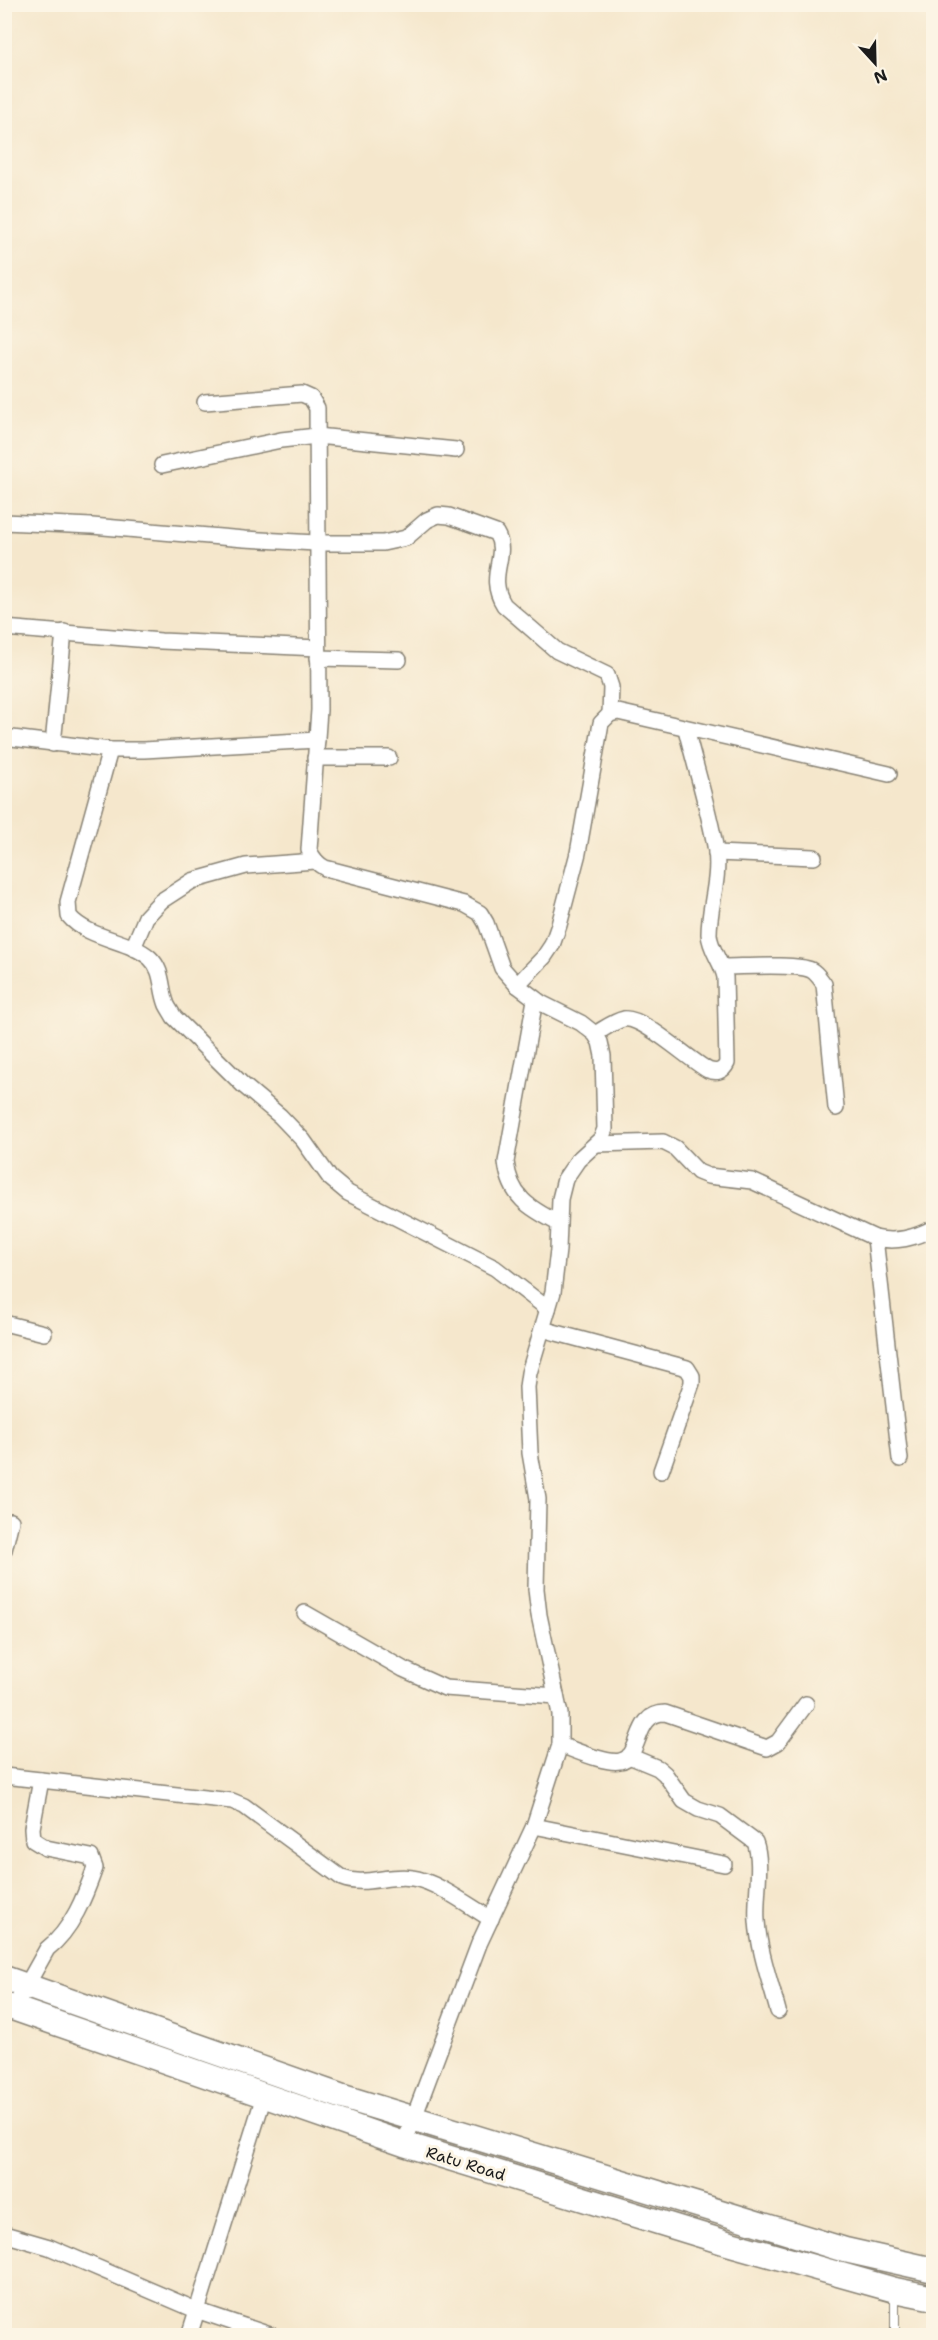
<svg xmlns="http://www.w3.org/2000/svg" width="938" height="2340" font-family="'Shantell Sans',sans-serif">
<rect width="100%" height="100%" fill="#fcf5e5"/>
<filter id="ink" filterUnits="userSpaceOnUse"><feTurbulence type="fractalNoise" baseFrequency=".0167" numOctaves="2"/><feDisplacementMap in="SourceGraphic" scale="12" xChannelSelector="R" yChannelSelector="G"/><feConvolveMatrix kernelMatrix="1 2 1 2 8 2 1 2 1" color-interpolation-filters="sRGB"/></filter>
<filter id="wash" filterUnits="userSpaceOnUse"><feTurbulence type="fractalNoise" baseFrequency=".008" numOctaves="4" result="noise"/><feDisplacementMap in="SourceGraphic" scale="24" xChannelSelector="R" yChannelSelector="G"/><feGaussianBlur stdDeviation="1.35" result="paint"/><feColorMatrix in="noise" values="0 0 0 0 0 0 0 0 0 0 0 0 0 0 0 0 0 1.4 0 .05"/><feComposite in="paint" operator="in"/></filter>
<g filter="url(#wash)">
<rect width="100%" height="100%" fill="#f5e7cc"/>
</g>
<g filter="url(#ink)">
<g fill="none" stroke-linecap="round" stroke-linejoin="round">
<!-- lane casing -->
<g stroke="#888274" stroke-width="10">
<polyline id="lane" points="895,2292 895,2336"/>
</g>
<!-- street casing -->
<g stroke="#888274" stroke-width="18">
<g id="street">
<path d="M205,402l97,-8 9,4 6,10 2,302 -10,140c4,9 8,14 16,18l139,36 16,9 6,10 16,45 15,17 24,18 40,20 14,11 5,8 3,14 2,73 -4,10 -23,21 -13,19 -5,20 -2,51 -5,42 -24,81 -2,14 3,66 8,46 -2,90 3,26 21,99v31l-26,81 -55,118 -75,200"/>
<polyline points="162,465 281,440 317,436 456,450"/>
<path d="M4,522l88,4 152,13 72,4h67l23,-5 21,-18 11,-5 11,1 47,17c14,23 -11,42 8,72l53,46 50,24 4,12 -1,27"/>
<polyline points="4,628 161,641 318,648"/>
<polyline points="318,658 399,660"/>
<polyline points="4,737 110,750 144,750 317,740"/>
<polyline points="53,744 64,632"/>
<path d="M110,750l-42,152 1,14c19,23 61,24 81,42 14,13 10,30 17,47 2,4 5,8 7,12l69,68 37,31 23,24 27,38 18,15 147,75 53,41"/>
<polyline points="315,758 389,758"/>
<polyline points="716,853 814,857"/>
<polyline points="133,948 146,917 161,901 192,881 246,866 315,861"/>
<path d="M723,967c20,0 73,-4 88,3 6,3 9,9 13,14l12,124"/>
<polyline points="517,985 544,957 552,945 559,925 578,853 601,723 610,714 618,712 889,774"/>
<path d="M535,1000l-29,162c4,35 23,46 52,61"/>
<path d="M595,1034c9,-5 19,-13 29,-15 19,-3 65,41 84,51 8,3 15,2 19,-7l-2,-86c-3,-15 -15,-27 -16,-43 0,-27 11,-55 7,-83 -7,-41 -20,-82 -30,-122"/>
<path d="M597,1144l66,-2 12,6 23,24 10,4 44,5 123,57c21,5 39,0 59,-10"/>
<polyline points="875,1238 900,1459"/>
<polyline points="4,1323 44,1333"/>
<polyline points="542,1329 687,1368 692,1376 692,1383 661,1471"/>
<polyline points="4,1550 11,1521"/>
<polyline points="305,1613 403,1669 445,1688 556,1696"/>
<path d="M560,1745c15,5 45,19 60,16 23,-4 13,-48 45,-48l102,35 11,-6 28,-38"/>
<path d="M629,1756l29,12 7,6 19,27 14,8 22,7 35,26c8,21 0,55 2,79 2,30 13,60 21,90"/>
<path d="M4,1776l228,25 12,5 98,72c23,9 46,-4 70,0 22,2 59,29 79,41"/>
<polyline points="534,1826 724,1864"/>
<path d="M14,2008l33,-59c25,-19 38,-53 48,-81l-4,-11 -45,-9 -13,-8 -1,-12 9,-48"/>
<polyline points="4,2234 49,2247 196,2310 273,2336"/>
<polyline points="189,2336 264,2096"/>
</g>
</g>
<!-- primary casing -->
<g stroke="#888274" stroke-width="27">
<g id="primary">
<polyline points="4,1978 343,2097 845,2250 934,2270"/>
<polyline points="4,2005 404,2144 727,2243 895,2290 934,2298"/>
</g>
</g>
<!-- lane -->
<use href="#lane" stroke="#fff" stroke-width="8"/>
<!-- street -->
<use href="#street" stroke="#fff" stroke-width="15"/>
<!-- primary -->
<use href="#primary" stroke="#fff" stroke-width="24"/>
</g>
</g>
<g text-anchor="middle" stroke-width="6" stroke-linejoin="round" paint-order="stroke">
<!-- street labels -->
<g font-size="16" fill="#1c1c1c" stroke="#fcf5e5">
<text transform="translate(466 2163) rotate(17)" y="6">Ratu Road</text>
</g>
</g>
<!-- margin -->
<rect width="938" height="2340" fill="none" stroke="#fcf5e5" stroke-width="24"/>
<!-- north arrow -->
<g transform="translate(875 63) rotate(158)" stroke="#fcf5e5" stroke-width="4.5" paint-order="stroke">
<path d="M0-4.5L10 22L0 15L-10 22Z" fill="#1c1c1c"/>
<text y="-9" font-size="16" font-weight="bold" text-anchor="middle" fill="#1c1c1c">N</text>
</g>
</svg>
